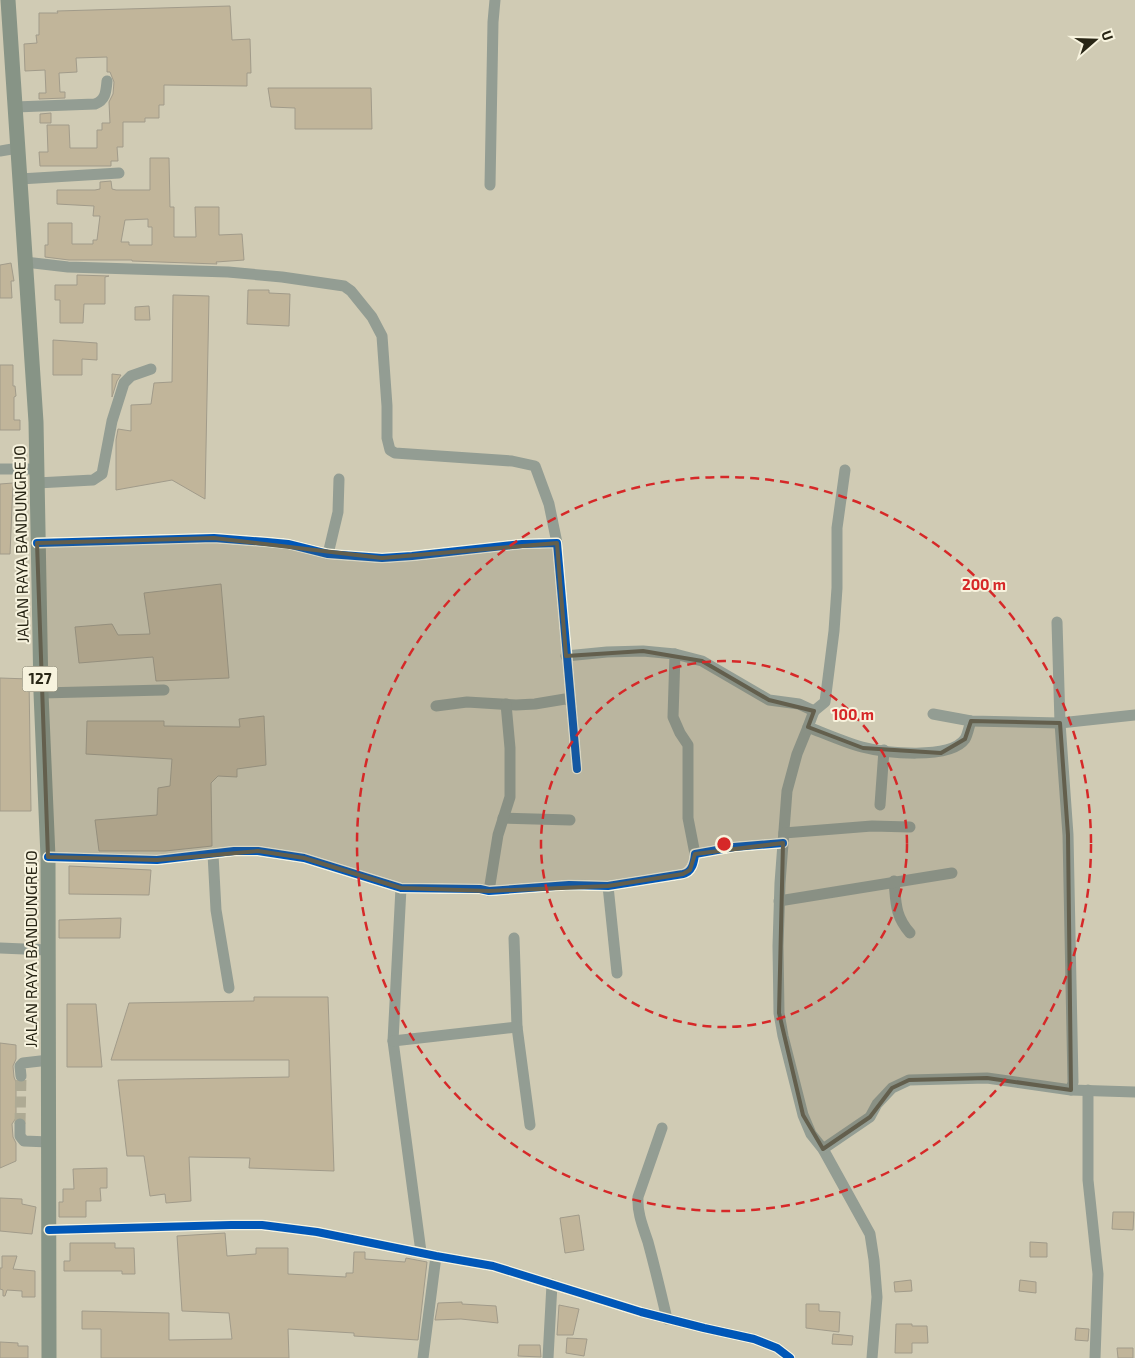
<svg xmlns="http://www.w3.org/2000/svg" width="1135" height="1358" font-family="'Exo 2',sans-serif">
<rect width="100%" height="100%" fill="#d0cbb4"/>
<!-- building -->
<g fill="#c1b59a" stroke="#a19b8a" fill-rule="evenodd">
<polygon points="230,6 232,40 250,39 251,73 247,73 247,86 164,85 164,105 159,105 159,118 145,118 145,122 123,122 123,147 117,147 118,161 111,161 111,166 40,166 39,152 48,152 47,125 69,125 70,148 97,148 97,130 102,130 102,123 110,123 109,102 113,94 114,82 110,72 107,72 107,57 76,58 77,72 59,73 60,92 65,92 65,98 39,99 39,93 46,93 45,70 25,71 24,44 37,43 36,35 39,35 39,13 58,13 57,11"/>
<polygon points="268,88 371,88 372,129 295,129 295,108 271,107"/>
<polygon points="51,113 51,123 40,123 40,114"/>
<path d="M150,158h19l1,49h4v30h22l-1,-30h24v28l23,-1 2,26 -28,2 1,2 -85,-3v-1h-63l-24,-3v-12h3v-22h24v21h21v-4h4l3,-24h-7l1,-10 -37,-2v-14h38l5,-1v-7l11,-1 1,8 4,1h34zM148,219v8h4v18h-23v-3h-8l4,-22z"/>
<polygon points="11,263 14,281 11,281 12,298 0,298 0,265"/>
<polygon points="77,275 109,276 105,277 105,304 84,304 83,323 60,323 60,300 55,300 55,285 77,285"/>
<polygon points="248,290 269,290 269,293 290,294 289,326 247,324"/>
<polygon points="173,295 209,296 205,499 172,480 116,490 116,440 118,429 131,431 131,405 151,404 154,383 172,382"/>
<polygon points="149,306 150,320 135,320 135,307"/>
<polygon points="53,340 97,343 97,360 82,359 82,375 53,375"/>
<polygon points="0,365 13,365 13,386 15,386 16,396 14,397 14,420 20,420 20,430 0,430"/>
<polygon points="112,374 121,375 117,381 112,397"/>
<polygon points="13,483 10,554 0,554 0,484"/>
<polygon points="221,584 229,678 156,681 153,657 79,663 75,627 112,624 118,635 150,634 144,593"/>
<polygon points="0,678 29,679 31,811 0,811"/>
<polygon points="264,716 266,765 237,769 237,777 218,776 211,783 212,846 165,851 99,851 95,820 157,815 158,788 170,786 172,759 86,754 87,721 164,721 164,726 240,727 239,719"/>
<polygon points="69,866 151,870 149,895 69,894"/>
<polygon points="121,918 120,938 59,938 59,920"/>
<polygon points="254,997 328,997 334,1171 249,1168 250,1158 189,1157 191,1201 166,1203 165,1194 150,1196 144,1156 127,1156 118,1080 289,1077 289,1060 111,1060 129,1003 254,1001"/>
<polygon points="67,1004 96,1004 102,1067 67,1067"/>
<polygon points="0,1043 16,1045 16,1059 13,1066 14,1077 16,1082 16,1118 12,1124 13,1137 16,1143 16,1161 0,1168"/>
<polygon points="107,1168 107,1188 100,1188 101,1201 86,1201 86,1217 59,1217 59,1202 63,1202 63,1189 74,1189 73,1169"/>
<polygon points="0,1198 22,1199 22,1204 36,1207 32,1234 0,1231"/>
<polygon points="1113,1212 1134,1212 1133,1230 1112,1229"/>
<polygon points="579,1215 584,1250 565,1253 560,1218"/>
<polygon points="225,1233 227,1256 256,1254 256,1248 288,1248 288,1274 346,1277 346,1273 353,1273 354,1252 365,1252 365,1259 405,1262 406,1258 427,1262 418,1340 354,1336 354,1333 288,1329 289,1358 101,1358 101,1329 82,1329 82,1311 169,1313 169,1340 232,1339 229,1313 182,1311 177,1236"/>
<polygon points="1030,1242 1047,1243 1047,1257 1030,1257"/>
<polygon points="70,1243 115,1243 115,1248 134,1248 135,1274 122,1274 122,1271 64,1271 64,1261 70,1261"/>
<polygon points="2,1256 17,1256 13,1269 35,1271 35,1297 22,1297 22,1291 7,1290 5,1296 3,1296 3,1290 0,1289 0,1268 2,1268"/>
<polygon points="911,1280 912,1291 895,1292 894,1282"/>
<polygon points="1020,1280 1036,1282 1036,1293 1019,1291"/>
<polygon points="462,1302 462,1304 496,1306 498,1323 461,1319 435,1320 438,1303"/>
<polygon points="806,1304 819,1304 819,1311 840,1312 839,1332 806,1328"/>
<polygon points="559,1305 579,1309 573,1335 557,1335"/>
<polygon points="896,1324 912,1324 912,1326 927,1326 928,1343 912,1343 912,1353 895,1353"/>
<polygon points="1076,1328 1089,1329 1088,1341 1075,1340"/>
<polygon points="833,1334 853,1336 852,1345 832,1344"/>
<polygon points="567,1338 587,1339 584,1356 566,1353"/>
<polygon points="0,1342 18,1343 18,1346 28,1346 28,1358 0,1358"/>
<polygon points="519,1345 540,1345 541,1357 518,1356"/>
<polygon points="1117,1348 1133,1348 1133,1358 1118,1358"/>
</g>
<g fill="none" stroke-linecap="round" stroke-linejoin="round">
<!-- minor-tunnel -->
<polyline stroke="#aeaa94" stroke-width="11" stroke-dasharray="11 5.5" stroke-linecap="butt" points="20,1124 21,1076"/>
<!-- minor -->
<g stroke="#939d93" stroke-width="11">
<path d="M15,107l80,-3c11,-4 11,-13 12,-23"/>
<polyline points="0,151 18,148"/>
<polyline points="20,179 119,173"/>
<polyline points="490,185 493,22 495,0"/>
<polyline points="25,262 68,267 228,272 282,277 344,286 351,291 372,317 382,336 387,406 387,438 390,450 395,453 512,461 535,466 549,504 557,543"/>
<polyline points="0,469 37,469"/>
<polyline points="37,483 93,480 102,474 112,421 124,383 131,376 151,369"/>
<polyline points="37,543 214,538 267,542 288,544 328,554 382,558 412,556 522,544 557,543 577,769"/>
<polyline points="328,554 338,512 339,479"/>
<polyline points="1057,622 1060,723 1068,835 1073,1082 1071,1090"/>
<polyline points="675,654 673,717 680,733 688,745 688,818 695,854"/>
<path d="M566,656l41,-4 36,-1 32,3 27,7 67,39 30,4 15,7 -6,16c18,7 36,15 54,20 23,6 88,13 103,-8 3,-5 4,-13 6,-18"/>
<polyline points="41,693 164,690"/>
<polyline points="436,706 467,702 516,705 535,704 565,699 570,701"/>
<polyline points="814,711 825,702 834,631 837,588 837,528 845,470"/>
<polyline points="933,714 971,721 1060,723 1135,715"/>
<polyline points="808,727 797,754 787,791 780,883 778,946 779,1013 783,1036 803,1115 811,1134 823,1149 870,1234 874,1260 877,1297 872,1358"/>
<polyline points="880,805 884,750"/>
<polyline points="503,818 570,820"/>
<polyline points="784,833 872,826 910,827"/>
<polyline points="213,854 216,910 229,988"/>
<path d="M48,857l109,3 77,-9h24l46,7 97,30 79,1 9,2 80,-6 39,1 75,-12c9,-2 11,-11 12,-20l39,-7 49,-4"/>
<path d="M894,881c2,22 1,35 16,52"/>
<polyline points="608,886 617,973"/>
<polyline points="401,888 393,1041 421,1252"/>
<polyline points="489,891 498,835 510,797 510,748 506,704"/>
<polyline points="779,901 952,873"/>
<polyline points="514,938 517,1027 530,1125"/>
<polyline points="0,948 48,950"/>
<polyline points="393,1041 517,1027"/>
<polyline points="21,1076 20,1066 23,1063 49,1060"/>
<polyline points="1088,1090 1088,1180 1098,1274 1095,1358"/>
<polyline points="20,1124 20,1136 24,1141 49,1142"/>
<path d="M662,1128l-24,69c-1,16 5,30 10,45 7,26 13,51 19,77"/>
<polyline points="823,1149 870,1117 877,1104 892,1088 909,1080 987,1078 1071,1090 1135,1092"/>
<polyline points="49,1230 231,1225 262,1225 317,1232 436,1256 493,1266 641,1312 704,1328 754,1339 777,1348 790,1358"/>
<polyline points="423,1358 436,1256"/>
<polyline points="548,1358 552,1284"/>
</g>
<!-- major -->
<polyline stroke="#879486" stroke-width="15" points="8,0 36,422 41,693 48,857 49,1358"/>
<!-- cycleway casing -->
<g stroke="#f7f3de" stroke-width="11">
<g id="cycleway">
<polyline points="37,543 214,538 267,542 288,544 328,554 382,558 412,556 522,544 557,543 577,769"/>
<path d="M48,857l109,3 77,-9h24l46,7 97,30 79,1 9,2 80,-6 39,1 75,-12c9,-2 11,-11 12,-20l39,-7 49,-4"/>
<polyline points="49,1230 231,1225 262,1225 317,1232 436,1256 493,1266 641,1312 704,1328 754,1339 777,1348 790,1358"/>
</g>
</g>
<!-- cycleway -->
<use href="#cycleway" stroke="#0057b8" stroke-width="8"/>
</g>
<!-- marked area -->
<path fill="#635f4d" fill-opacity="0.2" stroke="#635f4d" stroke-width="4" stroke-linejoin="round" d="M214,538l168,20 175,-15 9,113 77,-5 59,10 67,39 45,11 -6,16 55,21 78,5 24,-14 6,-18 89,2 8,112 3,255 -84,-12 -78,2 -17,8 -22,29 -47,32 -20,-34 -24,-102 4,-170 -88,11 -5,16 -7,4 -75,12 -119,5 -88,-3 -97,-30 -46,-7 -101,9 -109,-3 -11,-314z"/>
<!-- distance rings -->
<g fill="none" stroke="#d62828" stroke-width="2.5" stroke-dasharray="9 6">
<circle cx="724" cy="844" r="183"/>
<circle cx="724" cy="844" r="367"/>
</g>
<g text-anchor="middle" stroke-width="4" stroke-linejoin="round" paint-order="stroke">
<!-- shield labels -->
<rect fill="#f7f3de" stroke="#666351" stroke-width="1" x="22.5" y="666.5" width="35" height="25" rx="4"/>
<g font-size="15" font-weight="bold" fill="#282515">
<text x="40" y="684">127</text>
</g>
<!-- street labels -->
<g font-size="16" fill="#282515" stroke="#f7f3de">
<text transform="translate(21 544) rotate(-91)" y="6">JALAN RAYA BANDUNGREJO</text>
<text transform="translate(31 949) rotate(-90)" y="6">JALAN RAYA BANDUNGREJO</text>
</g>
</g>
<circle cx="724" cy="844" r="8" fill="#d62828" stroke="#f7f3de" stroke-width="2.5"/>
<g font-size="15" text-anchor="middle" font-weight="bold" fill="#d62828" stroke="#f7f3de" stroke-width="4" stroke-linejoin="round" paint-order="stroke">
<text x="984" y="590">200 m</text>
<text x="853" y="720">100 m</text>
</g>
<!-- north arrow -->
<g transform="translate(1095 40) rotate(70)" stroke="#f7f3de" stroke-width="4" paint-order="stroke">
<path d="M0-4L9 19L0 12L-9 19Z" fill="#282515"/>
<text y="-8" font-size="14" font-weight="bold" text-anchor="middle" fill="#282515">U</text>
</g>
</svg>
